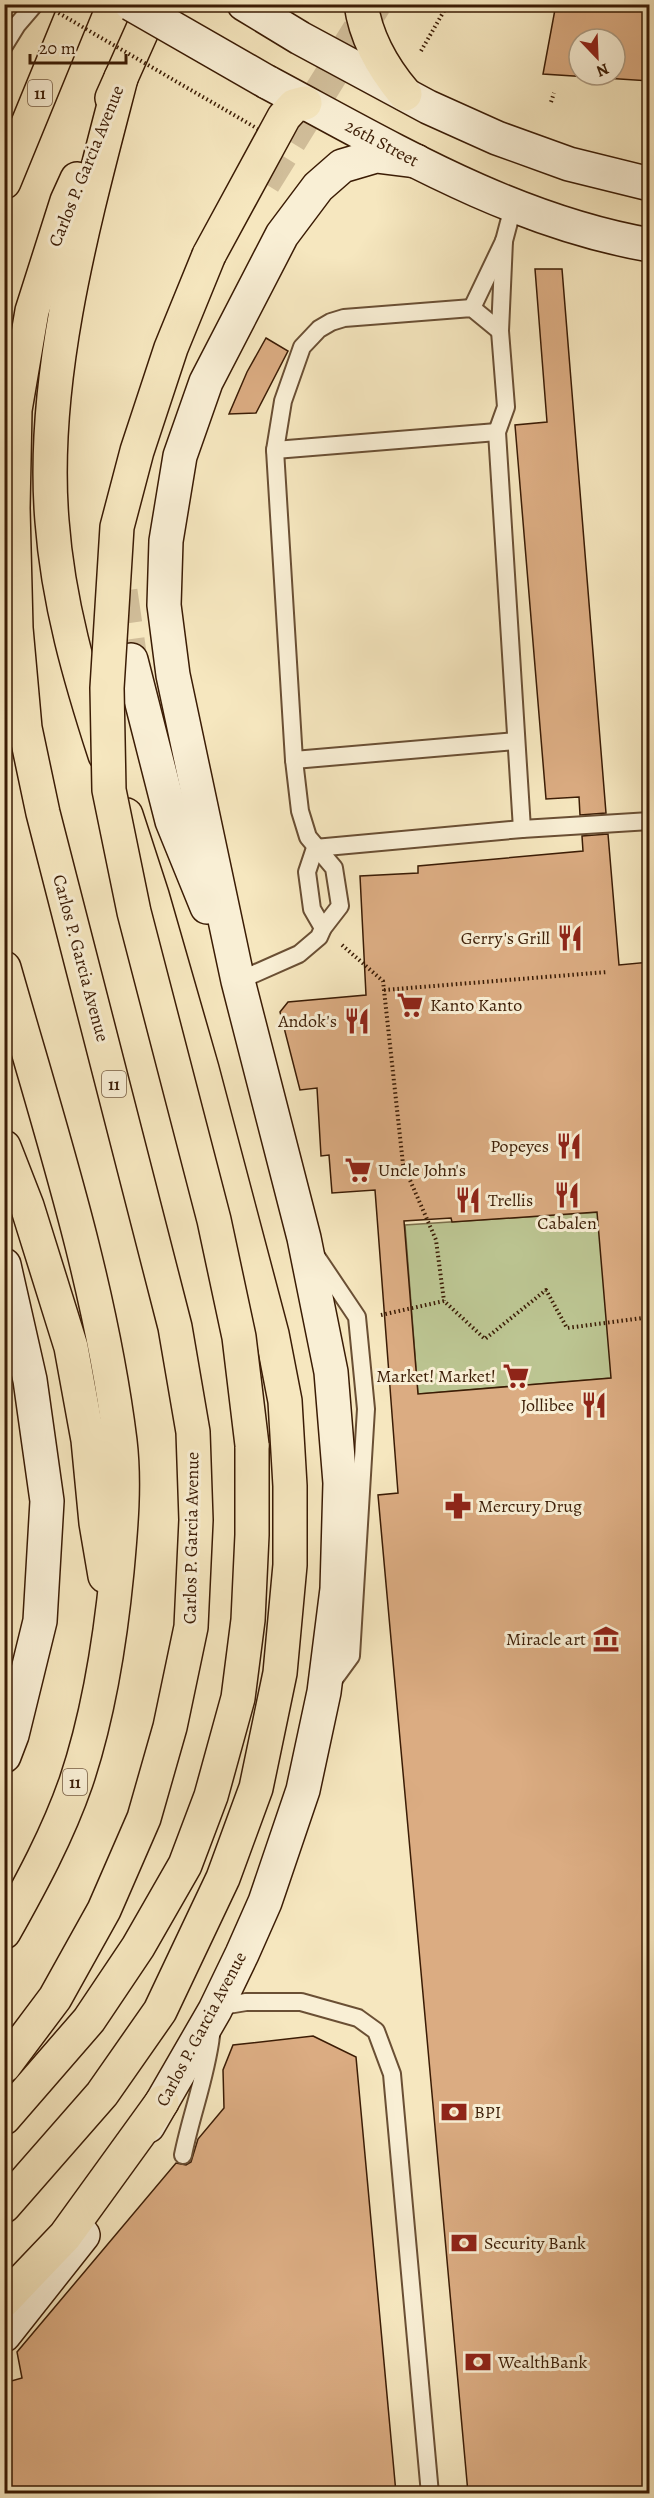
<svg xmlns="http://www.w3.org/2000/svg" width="654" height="2498" font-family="Alegreya,serif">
<rect width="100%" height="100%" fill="#f6e7bf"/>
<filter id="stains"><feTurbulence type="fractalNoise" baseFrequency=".00333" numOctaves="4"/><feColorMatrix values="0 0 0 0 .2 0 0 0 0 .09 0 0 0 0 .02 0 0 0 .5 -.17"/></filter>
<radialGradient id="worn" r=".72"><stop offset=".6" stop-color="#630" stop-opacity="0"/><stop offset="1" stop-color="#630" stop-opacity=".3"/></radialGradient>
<!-- green -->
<polygon fill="#bcc592" stroke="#7c704c" stroke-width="1.5" points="649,1209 649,1375 418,1394 405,1225"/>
<!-- building -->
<g fill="#dbac82" stroke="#3b1c05" stroke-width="1.5" fill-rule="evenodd">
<path d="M556,4h94v77l-107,-7zM579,39h36v36h-36z"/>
<polygon points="535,269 562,269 606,813 580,815 579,797 546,799 515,425 547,422"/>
<polygon points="266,338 288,351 256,413 229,414 247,372"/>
<path d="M608,834l11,131 31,-3v1531h-182l-90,-998 20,-2 -23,-303 -43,3 -3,-38 -8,1 -4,-68 -17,2 -20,-78 8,-10 78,-7 -6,-119 58,-3v-7l165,-15 -1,-15zM597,1212l14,166 -193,16 -14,-173 47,-3 1,4z"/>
<polygon points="313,2036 356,2057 396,2493 4,2493 4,2383 22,2378 17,2352 176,2163 186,2165 191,2162 198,2139 224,2108 223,2070 233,2045"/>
</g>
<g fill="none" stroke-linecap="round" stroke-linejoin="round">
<!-- secondary-tunnel -->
<g stroke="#d1be9a" stroke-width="33" stroke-dasharray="33 16" stroke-linecap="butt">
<polyline points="264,183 375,4"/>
<polyline points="121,591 131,660"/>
</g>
<!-- lane casing -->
<g stroke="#6a4f34" stroke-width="20">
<g id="lane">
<polyline points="4,46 17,25 35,4"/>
<polyline points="504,241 500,331 506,407 497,432 522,829"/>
<polyline points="472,308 504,241 513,207"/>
<polyline points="275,450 497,432"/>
<polyline points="294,760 515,741"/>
<polyline points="315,848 522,829 650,821"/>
<polyline points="315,848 307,872 312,909 323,928"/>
<polyline points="238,981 299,954 319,937 323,928 340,906 334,868 308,837 300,811 294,760 275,450 283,401 302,347 319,329 331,322 344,318 472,308 500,331"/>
<polyline points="316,1256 357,1317 366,1409 351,1656 332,1682"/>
<polyline points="216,2007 246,2002 301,2002 358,2018 376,2031 392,2074 430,2494"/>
<path d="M183,2155c8,-40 23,-78 28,-119"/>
</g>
</g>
<!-- secondary casing -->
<g stroke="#3b1c05" stroke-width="36">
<g id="secondary">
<polyline points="244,4 300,38 428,107 497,138 569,164 650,184"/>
<path d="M267,82c122,65 244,139 383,163"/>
<polyline points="131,660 172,821 207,907"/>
<polyline points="4,1265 30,1380 47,1501 40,1621 12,1735 4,1756"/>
<polyline points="148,2126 215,2010 242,1954 265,1902 303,1790 324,1692 337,1589 340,1483 331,1372 304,1238 238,981 173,675 164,605 166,541 180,456 206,382 282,235 318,187 342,166 376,156 416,161"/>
<polyline points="4,2335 83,2235"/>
</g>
</g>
<!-- primary casing -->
<g stroke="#3b1c05" stroke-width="36">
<g id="primary">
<path d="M361,4c5,35 22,64 44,90"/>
<polyline points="112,98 154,4"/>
<polyline points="4,182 77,4"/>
<polyline points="209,255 284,117 294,106 305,103"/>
<path d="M105,755c-25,-77 -47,-153 -53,-234 -12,-144 33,-304 69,-443"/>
<path d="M4,968c44,155 96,312 116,473 5,42 1,87 -3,130 -7,72 -18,143 -41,211 -18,52 -45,102 -72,150"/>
<polyline points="4,1147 27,1206 71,1347 88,1440 96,1523 105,1576"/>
<polyline points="4,2066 55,1998 104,1910 144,1818 170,1727 191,1627 196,1520 193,1432 175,1327 43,813 25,728 16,628 13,508 15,410 32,311 67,201 77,179"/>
<polyline points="4,2118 89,2020 138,1947 185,1865 211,1796 238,1698 248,1620 252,1535 252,1445"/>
<polyline points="4,2206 102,2094 160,2011 223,1878 256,1788 280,1673 290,1565 290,1486 285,1401 272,1334 202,1069 152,895 126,815"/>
<polyline points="4,2300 65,2236 162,2102"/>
</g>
</g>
<!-- path -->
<g stroke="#3b1c05" stroke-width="4" stroke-dasharray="1.5 3" stroke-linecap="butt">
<polyline points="421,51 448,4"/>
<polyline points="551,102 554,93"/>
<polyline points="342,945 383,981 403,1164 436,1240 444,1301"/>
<polyline points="384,990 607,972"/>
<polyline points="381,1315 444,1301 485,1339 546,1290 567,1328 650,1317"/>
</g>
<!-- lane -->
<use href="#lane" stroke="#f9efd5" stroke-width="16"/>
<!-- secondary -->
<use href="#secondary" stroke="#f9efd5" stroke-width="33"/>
<!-- primary -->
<use href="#primary" stroke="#f6e7bf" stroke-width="33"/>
<!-- secondary-bridge casing -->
<g stroke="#3b1c05" stroke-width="36" stroke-linecap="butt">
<polyline id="secondary-bridge" points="131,4 267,82"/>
</g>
<!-- primary-bridge casing -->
<g stroke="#3b1c05" stroke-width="36" stroke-linecap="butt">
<polyline id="primary-bridge" points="209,255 171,348 137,451 117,527 107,688 109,790 134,912 214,1220 239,1337 252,1445"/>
</g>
<!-- path-bridge -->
<polyline stroke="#3b1c05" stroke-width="4" stroke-dasharray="1.5 3" stroke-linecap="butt" points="43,4 258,129"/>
<!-- secondary-bridge -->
<use href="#secondary-bridge" stroke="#f9efd5" stroke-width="33"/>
<!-- primary-bridge -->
<use href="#primary-bridge" stroke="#f6e7bf" stroke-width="33"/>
</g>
<!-- icons -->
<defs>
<g id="restaurant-bare" transform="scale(2.07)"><path d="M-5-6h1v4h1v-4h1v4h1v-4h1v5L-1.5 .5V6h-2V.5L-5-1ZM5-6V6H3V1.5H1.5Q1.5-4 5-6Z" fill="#8f2418" stroke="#f9efd5" stroke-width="2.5" paint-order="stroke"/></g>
<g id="supermarket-bare" transform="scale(2.07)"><path d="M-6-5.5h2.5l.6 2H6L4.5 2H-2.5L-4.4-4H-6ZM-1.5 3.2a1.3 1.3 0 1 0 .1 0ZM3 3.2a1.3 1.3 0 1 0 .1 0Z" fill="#8f2418" stroke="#f9efd5" stroke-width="2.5" paint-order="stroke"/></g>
<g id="pharmacy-bare" transform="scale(2.07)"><path d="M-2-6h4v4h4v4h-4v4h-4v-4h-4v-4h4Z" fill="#8f2418" stroke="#f9efd5" stroke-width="2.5" paint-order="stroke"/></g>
<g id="museum-bare" transform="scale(2.07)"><path d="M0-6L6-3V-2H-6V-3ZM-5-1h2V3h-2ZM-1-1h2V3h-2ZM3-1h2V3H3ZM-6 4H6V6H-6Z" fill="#8f2418" stroke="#f9efd5" stroke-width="2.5" paint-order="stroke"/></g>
<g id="bank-bare" transform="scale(2.07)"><path d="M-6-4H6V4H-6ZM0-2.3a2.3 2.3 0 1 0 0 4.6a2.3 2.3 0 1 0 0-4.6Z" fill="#8f2418" stroke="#f9efd5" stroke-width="2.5" paint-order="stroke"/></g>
</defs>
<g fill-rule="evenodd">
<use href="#restaurant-bare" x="570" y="938"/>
<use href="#supermarket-bare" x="410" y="1005"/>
<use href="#restaurant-bare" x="357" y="1021"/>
<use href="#restaurant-bare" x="569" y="1146"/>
<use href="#supermarket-bare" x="358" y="1170"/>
<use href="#restaurant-bare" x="567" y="1195"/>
<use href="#restaurant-bare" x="468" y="1200"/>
<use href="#supermarket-bare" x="516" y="1376"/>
<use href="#restaurant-bare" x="594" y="1405"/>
<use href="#pharmacy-bare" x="458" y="1506"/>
<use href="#museum-bare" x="606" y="1639"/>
<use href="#bank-bare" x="454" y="2112"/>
<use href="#bank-bare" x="464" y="2243"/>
<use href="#bank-bare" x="478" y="2362"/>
</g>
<g text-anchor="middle" stroke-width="6" stroke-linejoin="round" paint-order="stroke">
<!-- shield labels -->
<g fill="#f9efd5" stroke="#745b43" stroke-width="1.5">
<rect x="28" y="80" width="24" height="26" rx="4.5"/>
<rect x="102" y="1071" width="24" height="26" rx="4.5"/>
<rect x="63" y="1769" width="24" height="26" rx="4.5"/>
</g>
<g font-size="16" font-weight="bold" fill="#3b1c05">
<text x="40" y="99">11</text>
<text x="114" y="1090">11</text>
<text x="75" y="1788">11</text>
</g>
<!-- street labels -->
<g font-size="18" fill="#3b1c05" stroke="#f9efd5">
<text transform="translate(382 143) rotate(28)" y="6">26th Street</text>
<text transform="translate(86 166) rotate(-68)" y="6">Carlos P. Garcia Avenue</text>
<text transform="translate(81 958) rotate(75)" y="6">Carlos P. Garcia Avenue</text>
<text transform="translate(191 1538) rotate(-89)" y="6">Carlos P. Garcia Avenue</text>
<text transform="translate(201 2029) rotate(-62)" y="6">Carlos P. Garcia Avenue</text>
</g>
<!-- poi labels -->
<g font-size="18" fill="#3b1c05" stroke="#f9efd5" text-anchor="start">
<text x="550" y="944" text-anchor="end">Gerry's Grill</text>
<text x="430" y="1011">Kanto Kanto</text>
<text x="337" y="1027" text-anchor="end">Andok's</text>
<text x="549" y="1152" text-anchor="end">Popeyes</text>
<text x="378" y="1176">Uncle John's</text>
<text x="488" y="1206">Trellis</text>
<text x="567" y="1229" text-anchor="middle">Cabalen</text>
<text x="496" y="1382" text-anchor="end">Market! Market!</text>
<text x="574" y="1411" text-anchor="end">Jollibee</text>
<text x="478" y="1512">Mercury Drug</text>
<text x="586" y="1645" text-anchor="end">Miracle art</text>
<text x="474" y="2118">BPI</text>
<text x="484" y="2249">Security Bank</text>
<text x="498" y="2368">WealthBank</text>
</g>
</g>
<!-- margin -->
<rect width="654" height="2498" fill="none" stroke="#f6e7bf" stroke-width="24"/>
<rect x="6" y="6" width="642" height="2486" fill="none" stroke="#3b1c05" stroke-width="3"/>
<rect x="12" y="12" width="630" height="2474" fill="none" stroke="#3b1c05" stroke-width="1.5"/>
<!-- north arrow -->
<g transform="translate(597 57) rotate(157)"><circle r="28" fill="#f9efd5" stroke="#ad9b82" stroke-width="1.5"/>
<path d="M0-4.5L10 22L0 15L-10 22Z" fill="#8f2418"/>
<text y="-9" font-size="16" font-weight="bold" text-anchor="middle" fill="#3b1c05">N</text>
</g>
<!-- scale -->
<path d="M30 54v9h96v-9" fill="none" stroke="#3b1c05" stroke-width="3"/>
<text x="39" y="54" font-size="18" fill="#3b1c05" stroke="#f9efd5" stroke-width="4.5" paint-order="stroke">20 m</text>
<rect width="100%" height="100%" filter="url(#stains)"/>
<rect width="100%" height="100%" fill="url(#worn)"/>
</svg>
